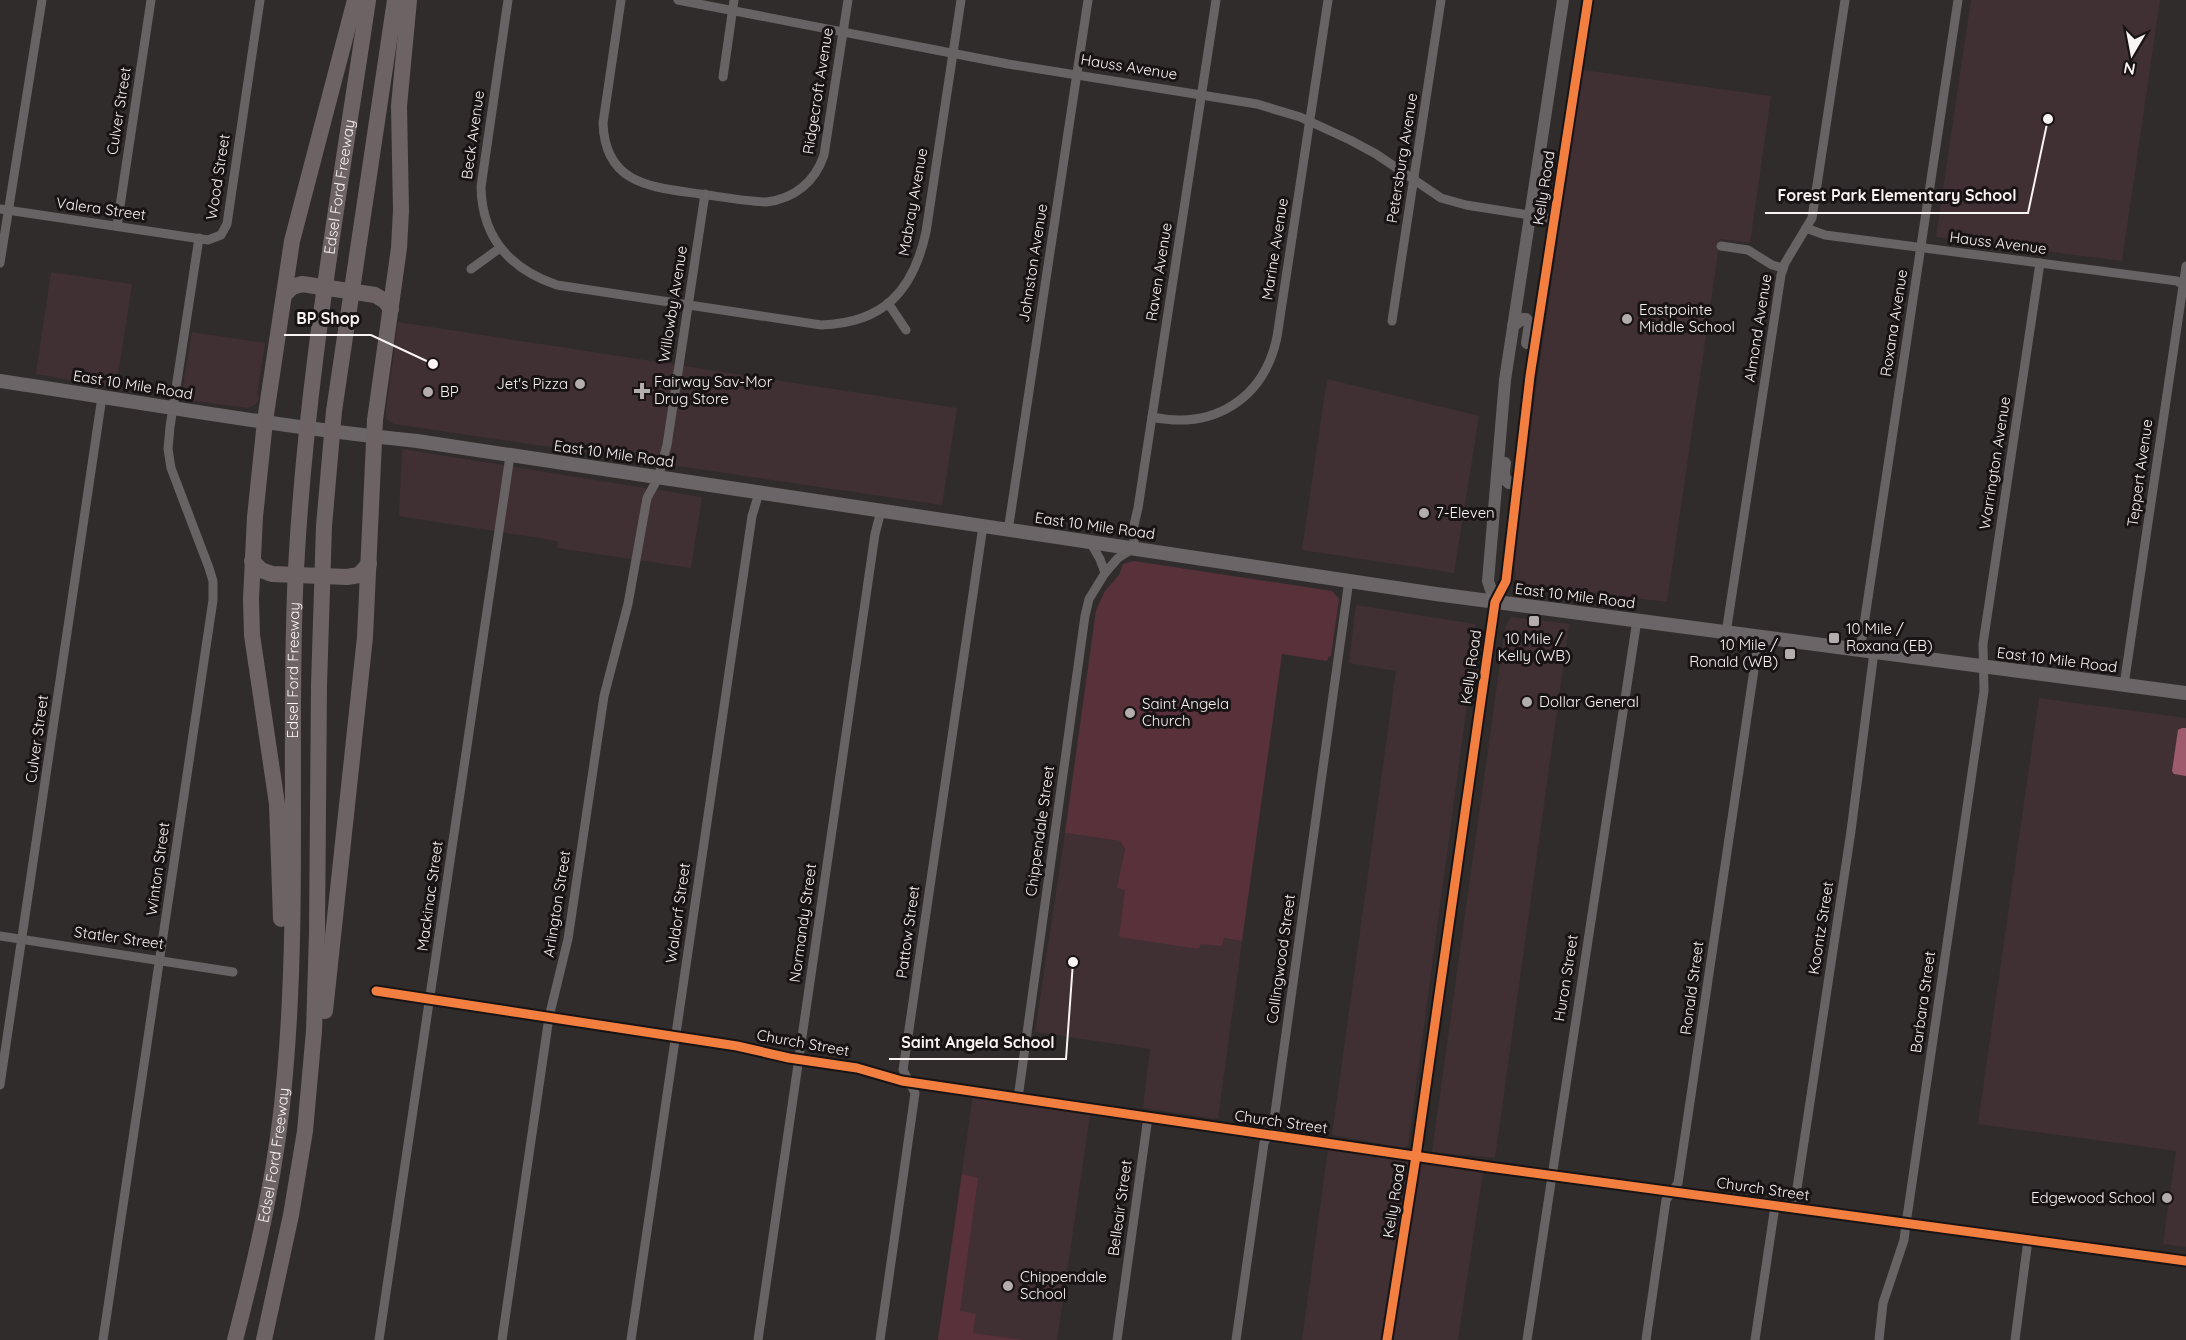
<svg xmlns="http://www.w3.org/2000/svg" width="2186" height="1340" font-family="Quicksand,sans-serif">
<rect width="100%" height="100%" fill="#312c2c"/>
<!-- built -->
<g fill="#402f33">
<polygon points="1971,0 2160,0 2122,261 1936,237"/>
<polygon points="1583,70 1771,96 1750,243 1720,239 1667,602 1516,583 1514,564 1535,396"/>
<polygon points="51,272 132,284 116,388 36,374"/>
<polygon points="398,322 957,408 942,505 394,424 387,419 386,412"/>
<polygon points="192,332 265,343 257,394 259,399 256,404 248,408 241,407 188,400 183,397 182,391"/>
<polygon points="1327,379 1479,416 1454,573 1302,550"/>
<polygon points="402,449 702,497 691,568 557,548 558,541 399,516"/>
<polygon points="1356,605 1475,624 1470,681 1408,1146 1403,1148 1332,1135 1396,671 1349,663"/>
<polygon points="1511,617 1569,624 1495,1158 1432,1152 1505,628"/>
<polygon points="2039,698 2186,718 2186,1247 2163,1244 2176,1151 1978,1124"/>
<polygon points="1065,833 1120,841 1125,849 1118,888 1125,889 1199,949 1201,944 1224,938 1242,941 1218,1119 1143,1108 1150,1049 1035,1032"/>
<polygon points="973,1095 1090,1115 1057,1340 938,1340"/>
<polygon points="1328,1149 1483,1172 1458,1340 1302,1340"/>
</g>
<!-- green -->
<g fill="#58313b">
<polygon points="1134,561 1332,591 1339,599 1331,656 1329,656 1327,661 1282,654 1242,941 1224,938 1222,946 1201,944 1199,949 1119,937 1125,890 1117,888 1125,849 1120,841 1065,833 1096,610 1105,591 1119,575 1123,564"/>
<polygon points="962,1174 978,1178 960,1311 976,1314 973,1333 1024,1340 938,1340"/>
</g>
<!-- water -->
<polygon fill="#9e5b6d" points="2182,728 2186,728 2186,776 2174,774 2172,771 2178,730"/>
<g fill="none" stroke-linecap="round" stroke-linejoin="round">
<!-- minor -->
<g stroke="#676263" stroke-width="9">
<path d="M508,0l-27,187c1,51 29,82 76,98l264,40c63,-2 92,-34 105,-93l35,-232"/>
<path d="M621,0l-18,123c2,62 49,64 97,71 22,3 44,7 66,8 28,-3 49,-20 58,-47l24,-155"/>
<polyline points="678,0 1008,64 1257,104 1300,117 1350,140 1376,154 1441,198 1466,205 1554,219"/>
<polyline points="723,77 734,0"/>
<polyline points="0,209 208,240 221,235 227,224 260,0"/>
<polyline points="117,226 151,0"/>
<polyline points="1806,228 1825,235 2177,281 2186,286"/>
<polyline points="1721,246 1748,250 1772,265 1783,268"/>
<polyline points="0,263 42,0"/>
<polyline points="471,269 500,248"/>
<polyline points="888,303 906,330"/>
<polyline points="1392,321 1441,0"/>
<path d="M1152,417c62,13 112,-18 125,-80l51,-337"/>
<polyline points="1008,531 1088,0"/>
<polyline points="1090,542 1100,559 1105,573 1118,558 1134,548 1134,525 1138,508 1216,0"/>
<polyline points="1726,633 1781,275 1785,263 1812,218 1845,0"/>
<polyline points="1860,651 1958,0"/>
<polyline points="2124,685 2186,266"/>
<polyline points="0,936 233,972"/>
<polyline points="376,991 737,1046 789,1058 857,1068 902,1081 1489,1167 2186,1261"/>
<polyline points="0,1085 102,397"/>
<polyline points="1018,1098 1085,616 1089,599 1105,573"/>
<polyline points="1794,1208 1851,831 1874,652"/>
<polyline points="103,1340 213,600 213,581 209,568 171,468 168,449 170,427 199,238"/>
<polyline points="379,1340 510,456"/>
<polyline points="502,1340 549,1017 568,939 604,696 628,604 647,498 658,478 667,445 705,194"/>
<polyline points="631,1340 752,516 759,493"/>
<polyline points="758,1340 875,534 881,511"/>
<polyline points="880,1340 915,1093 903,1070 983,526"/>
<polyline points="1117,1340 1148,1117"/>
<polyline points="1236,1340 1264,1143 1273,1127 1349,580"/>
<polyline points="1527,1340 1637,620"/>
<polyline points="1646,1340 1666,1200 1678,1183 1759,636"/>
<polyline points="1755,1340 1775,1206"/>
<polyline points="1879,1340 1883,1303 1904,1240 1906,1224 1984,691 1983,644 2040,263"/>
<polyline points="2015,1340 2028,1240"/>
</g>
<!-- tertiary -->
<g stroke="#676263" stroke-width="12">
<polyline points="1513,326 1522,319 1526,319 1530,324 1527,343"/>
<path d="M1505,463c-1,7 -3,15 4,20l9,-2"/>
<polyline points="1495,602 1488,581 1505,380 1563,0"/>
<polyline points="1387,1340 1416,1156 1495,602 1506,581 1530,376 1588,0"/>
</g>
<!-- secondary -->
<path stroke="#6c6567" stroke-width="14" d="M0,381c139,21 278,46 417,60l1019,153 750,99"/>
<!-- motorway -->
<g stroke="#6d6365" stroke-width="16">
<polyline points="284,295 292,287 302,284 375,295 385,301 391,309"/>
<polyline points="252,561 261,570 272,574 347,577 359,575 369,564"/>
<polyline points="281,919 277,804 252,635 251,599 255,517 265,421 292,241 355,0"/>
<polyline points="325,1011 365,637 375,420 399,248 401,211 399,106 409,0"/>
<path id="s1" d="M235,1340c23,-88 43,-176 50,-266 14,-160 4,-321 10,-482 8,-199 44,-395 73,-592"/>
<polyline points="264,1340 291,1215 305,1131 314,1031 317,933 319,685 324,526 334,411 395,0"/>
</g>
<!-- cycleway casing -->
<g stroke="#181314" stroke-width="13">
<g id="cycleway">
<polyline points="376,991 737,1046 789,1058 857,1068 902,1081 1489,1167 2186,1261"/>
<polyline points="1387,1340 1416,1156 1495,602 1506,581 1530,376 1588,0"/>
</g>
</g>
<!-- cycleway -->
<use href="#cycleway" stroke="#f27e40" stroke-width="9"/>
</g>
<!-- markers -->
<g fill="#b4adae" stroke="#181314" stroke-width="2">
<circle cx="1627" cy="319" r="6"/>
<circle cx="580" cy="384" r="6"/>
<path d="M639 382h6v6h6v6h-6v6h-6v-6h-6v-6h6z"/>
<circle cx="428" cy="392" r="6"/>
<circle cx="1424" cy="513" r="6"/>
<rect x="1528" y="615" width="12" height="12" rx="3"/>
<rect x="1828" y="632" width="12" height="12" rx="3"/>
<rect x="1784" y="648" width="12" height="12" rx="3"/>
<circle cx="1527" cy="702" r="6"/>
<circle cx="1130" cy="713" r="6"/>
<circle cx="2167" cy="1198" r="6"/>
<circle cx="1008" cy="1286" r="6"/>
</g>
<g text-anchor="middle" stroke-width="6" stroke-linejoin="round" paint-order="stroke">
<!-- street labels -->
<g font-size="15" fill="#faf3f4" stroke="#181314">
<text transform="translate(1129 67) rotate(9)" y="5">Hauss Avenue</text>
<text transform="translate(818 91) rotate(-81)" y="5">Ridgecroft Avenue</text>
<text transform="translate(119 111) rotate(-81)" y="5">Culver Street</text>
<text transform="translate(473 135) rotate(-82)" y="5">Beck Avenue</text>
<text transform="translate(1402 158) rotate(-81)" y="5">Petersburg Avenue</text>
<text transform="translate(218 177) rotate(-81)" y="5">Wood Street</text>
<text dy="5" stroke="none"><textPath href="#s1" startOffset="1161">Edsel Ford Freeway</textPath></text>
<text transform="translate(1544 188) rotate(-81)" y="5">Kelly Road</text>
<text transform="translate(913 202) rotate(-80)" y="5">Mabray Avenue</text>
<text transform="translate(101 209) rotate(8)" y="5">Valera Street</text>
<text transform="translate(1998 243) rotate(7)" y="5">Hauss Avenue</text>
<text transform="translate(1275 249) rotate(-81)" y="5">Marine Avenue</text>
<text transform="translate(1033 263) rotate(-81)" y="5">Johnston Avenue</text>
<text transform="translate(1159 272) rotate(-81)" y="5">Raven Avenue</text>
<text transform="translate(673 304) rotate(-81)" y="5">Willowby Avenue</text>
<text transform="translate(1894 323) rotate(-81)" y="5">Roxana Avenue</text>
<text transform="translate(1758 328) rotate(-81)" y="5">Almond Avenue</text>
<text transform="translate(133 385) rotate(9)" y="5">East 10 Mile Road</text>
<text transform="translate(614 454) rotate(8)" y="5">East 10 Mile Road</text>
<text transform="translate(1995 463) rotate(-81)" y="5">Warrington Avenue</text>
<text transform="translate(2140 473) rotate(-82)" y="5">Teppert Avenue</text>
<text transform="translate(1095 526) rotate(8)" y="5">East 10 Mile Road</text>
<text transform="translate(1575 596) rotate(7)" y="5">East 10 Mile Road</text>
<text transform="translate(2057 660) rotate(7)" y="5">East 10 Mile Road</text>
<text transform="translate(1471 667) rotate(-82)" y="5">Kelly Road</text>
<text dy="5" stroke="none"><textPath href="#s1" startOffset="675">Edsel Ford Freeway</textPath></text>
<text transform="translate(37 739) rotate(-82)" y="5">Culver Street</text>
<text transform="translate(1040 831) rotate(-82)" y="5">Chippendale Street</text>
<text transform="translate(158 869) rotate(-82)" y="5">Winton Street</text>
<text transform="translate(430 896) rotate(-82)" y="5">Mackinac Street</text>
<text transform="translate(557 904) rotate(-81)" y="5">Arlington Street</text>
<text transform="translate(678 913) rotate(-82)" y="5">Waldorf Street</text>
<text transform="translate(803 923) rotate(-82)" y="5">Normandy Street</text>
<text transform="translate(1821 928) rotate(-81)" y="5">Koontz Street</text>
<text transform="translate(908 932) rotate(-82)" y="5">Pattow Street</text>
<text transform="translate(119 938) rotate(8)" y="5">Statler Street</text>
<text transform="translate(1281 959) rotate(-82)" y="5">Collingwood Street</text>
<text transform="translate(1566 978) rotate(-81)" y="5">Huron Street</text>
<text transform="translate(1692 988) rotate(-82)" y="5">Ronald Street</text>
<text transform="translate(1923 1002) rotate(-82)" y="5">Barbara Street</text>
<text transform="translate(803 1043) rotate(10)" y="5">Church Street</text>
<text transform="translate(1281 1122) rotate(8)" y="5">Church Street</text>
<text dy="5" stroke="none"><textPath href="#s1" startOffset="189">Edsel Ford Freeway</textPath></text>
<text transform="translate(1763 1189) rotate(8)" y="5">Church Street</text>
<text transform="translate(1394 1201) rotate(-81)" y="5">Kelly Road</text>
<text transform="translate(1120 1208) rotate(-82)" y="5">Belleair Street</text>
</g>
<!-- poi labels -->
<g font-size="15" fill="#faf3f4" stroke="#181314" text-anchor="start">
<text x="1639" y="315">Eastpointe<tspan x="1639" dy="17">Middle School</tspan></text>
<text x="654" y="387">Fairway Sav-Mor<tspan x="654" dy="17">Drug Store</tspan></text>
<text x="568" y="389" text-anchor="end">Jet's Pizza</text>
<text x="440" y="397">BP</text>
<text x="1436" y="518">7-Eleven</text>
<text x="1846" y="634">10 Mile /<tspan x="1846" dy="17">Roxana (EB)</tspan></text>
<text x="1534" y="644" text-anchor="middle">10 Mile /<tspan x="1534" dy="17">Kelly (WB)</tspan></text>
<text x="1778" y="650" text-anchor="end">10 Mile /<tspan x="1778" dy="17">Ronald (WB)</tspan></text>
<text x="1539" y="707">Dollar General</text>
<text x="1142" y="709">Saint Angela<tspan x="1142" dy="17">Church</tspan></text>
<text x="2155" y="1203" text-anchor="end">Edgewood School</text>
<text x="1020" y="1282">Chippendale<tspan x="1020" dy="17">School</tspan></text>
</g>
</g>
<!-- callouts -->
<path fill="none" stroke="#faf3f4" stroke-width="2" d="M2048 119L2028 213H1765M433 364L371 335H284M1073 962L1066 1059H889"/>
<g fill="#faf3f4" stroke="#181314" stroke-width="2">
<circle cx="2048" cy="119" r="6"/>
<circle cx="433" cy="364" r="6"/>
<circle cx="1073" cy="962" r="6"/>
</g>
<g font-size="16" text-anchor="middle" font-weight="bold" fill="#faf3f4" stroke="#181314" stroke-width="6" stroke-linejoin="round" paint-order="stroke">
<text x="1897" y="201">Forest Park Elementary School</text>
<text x="328" y="324">BP Shop</text>
<text x="978" y="1048">Saint Angela School</text>
</g>
<!-- north arrow -->
<g transform="translate(2132 54) rotate(190)" stroke="#181314" stroke-width="4.5" paint-order="stroke">
<path d="M0-4.5L10 22L0 15L-10 22Z" fill="#faf3f4"/>
<text y="-9" font-size="16" font-weight="bold" text-anchor="middle" fill="#faf3f4">N</text>
</g>
</svg>
